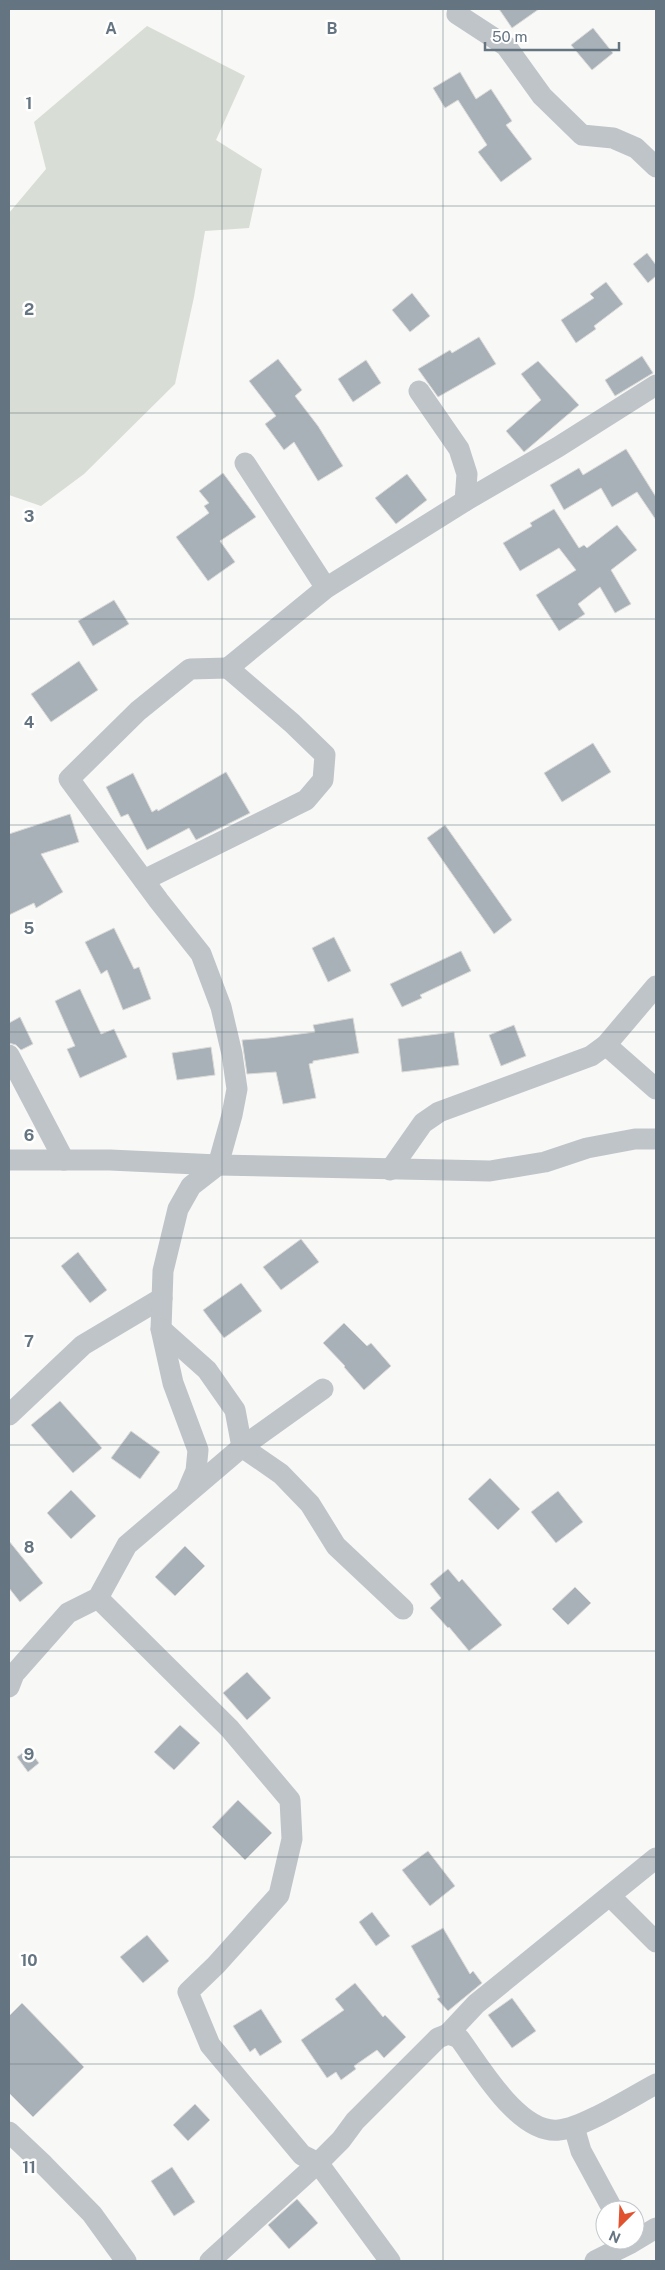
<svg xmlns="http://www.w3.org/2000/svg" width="665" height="2270" font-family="'Public Sans',sans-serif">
<rect width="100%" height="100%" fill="#f8f8f6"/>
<!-- green -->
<polygon fill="#d8ddd5" points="147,26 245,76 216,140 262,169 249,228 205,231 194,297 175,384 84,474 41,506 9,495 9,213 46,169 34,122"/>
<!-- building -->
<g fill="#a8b1b7" stroke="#dadad8">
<polygon points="499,9 539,9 512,28"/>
<polygon points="593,28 613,53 592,70 571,45"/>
<polygon points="460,72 476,99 491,89 512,121 506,125 532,159 501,182 478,152 487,145 458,100 445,108 433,88"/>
<polygon points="647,253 656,265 656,276 648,283 633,264"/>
<polygon points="606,282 623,304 594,326 596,329 576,343 561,320 594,298 590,294"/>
<polygon points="412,293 430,316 410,332 392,310"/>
<polygon points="479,337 496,364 438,397 418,369 450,350 452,353"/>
<polygon points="642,356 653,373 615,396 605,380"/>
<polygon points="278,359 302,390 295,396 318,426 343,466 318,481 294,442 284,450 265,424 276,416 249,381"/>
<polygon points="366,360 381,383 353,402 338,379"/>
<polygon points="538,361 579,405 524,452 506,431 541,400 521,374"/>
<polygon points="626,449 656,497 656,520 637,492 612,507 601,488 564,510 550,485 579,468 583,475"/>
<polygon points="223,473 256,517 220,541 235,562 208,581 176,537 209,513 204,506 209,503 199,491"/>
<polygon points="407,474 427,500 396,524 375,498"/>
<polygon points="554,509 579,548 584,545 587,548 617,525 637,550 611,570 631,604 615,613 600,587 578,604 585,614 559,631 536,595 576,570 559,548 520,571 503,543 532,526 530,523"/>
<polygon points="114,600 129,624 93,646 78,621"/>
<polygon points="79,661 98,690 51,722 31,694"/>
<polygon points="593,743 611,772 562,802 544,773"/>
<polygon points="226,772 250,813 196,840 189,828 147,850 128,814 121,817 106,787 133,773 152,812 157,809 158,811"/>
<polygon points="70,814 79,842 41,854 63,892 36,908 34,903 9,915 9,834"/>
<polygon points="445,825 512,920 494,934 427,838"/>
<polygon points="114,928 134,969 139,967 151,999 123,1010 107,970 101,974 85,942"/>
<polygon points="334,937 351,971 328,982 312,948"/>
<polygon points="461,951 471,971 420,995 422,998 402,1007 390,984"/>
<polygon points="80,989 101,1034 114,1029 127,1057 80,1078 67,1049 75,1046 55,1001"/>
<polygon points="20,1017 33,1044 21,1050 16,1045 9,1043 9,1023"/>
<polygon points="353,1018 359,1053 313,1061 313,1063 309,1064 316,1098 283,1104 276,1072 247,1074 242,1040 269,1038 315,1032 313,1025"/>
<polygon points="514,1025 526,1056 501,1066 489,1035"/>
<polygon points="454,1032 459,1065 402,1072 398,1039"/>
<polygon points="211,1047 215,1075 177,1080 172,1053"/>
<polygon points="301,1239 319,1262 281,1290 263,1267"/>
<polygon points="78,1252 107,1290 90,1303 61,1266"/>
<polygon points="241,1283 262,1311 224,1338 203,1310"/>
<polygon points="344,1323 367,1346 371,1343 391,1366 364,1390 344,1367 345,1366 323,1343"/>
<polygon points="60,1401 102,1448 73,1473 31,1425"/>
<polygon points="131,1431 160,1452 140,1479 111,1458"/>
<polygon points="490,1478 520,1509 498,1530 468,1499"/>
<polygon points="71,1490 96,1516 71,1539 47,1513"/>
<polygon points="558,1491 583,1522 556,1543 531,1512"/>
<polygon points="9,1541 43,1583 20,1602 9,1588"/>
<polygon points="185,1546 205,1566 175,1596 155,1577"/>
<polygon points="448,1569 459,1582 462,1579 502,1625 469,1651 449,1627 448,1628 430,1608 441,1598 430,1584"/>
<polygon points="575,1587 591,1603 568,1625 552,1609"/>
<polygon points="247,1672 271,1698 247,1720 223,1693"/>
<polygon points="180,1725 200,1743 174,1770 154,1752"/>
<polygon points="28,1749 39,1763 28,1772 17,1757"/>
<polygon points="238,1800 272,1833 245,1860 212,1827"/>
<polygon points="428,1851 455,1886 430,1906 402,1870"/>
<polygon points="372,1912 390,1936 376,1946 359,1922"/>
<polygon points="443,1928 470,1974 473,1971 482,1983 448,2011 437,1999 440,1997 411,1946"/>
<polygon points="147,1935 169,1961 143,1983 120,1957"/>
<polygon points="355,1983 383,2017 385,2015 406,2037 384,2058 377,2050 354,2066 356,2069 341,2080 336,2072 327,2078 301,2040 344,2010 335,1999"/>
<polygon points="512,1998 536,2031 512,2048 488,2015"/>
<polygon points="22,2003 84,2067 33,2117 9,2093 9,2016"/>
<polygon points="261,2009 282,2042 260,2056 255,2048 250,2052 233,2026"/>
<polygon points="195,2104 210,2120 188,2141 173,2125"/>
<polygon points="172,2167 195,2202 174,2216 151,2181"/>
<polygon points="297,2199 318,2223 289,2249 268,2225"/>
</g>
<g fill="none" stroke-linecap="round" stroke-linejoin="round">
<!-- minor -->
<g stroke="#bfc4c8" stroke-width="21">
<polyline points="458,9 457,14 506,46 542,96 582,135 613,138 636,148 656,167"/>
<polyline points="245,463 326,588"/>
<polyline points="465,501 558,447 656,385"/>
<polyline points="144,880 306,800 323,780 325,755 292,723 228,668 326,588 465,501 467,474 459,449 419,391"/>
<polyline points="606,1045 656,1089"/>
<polyline points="9,1055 64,1160"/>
<polyline points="9,1160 110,1160 218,1165 490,1171 545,1162 587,1148 635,1139 656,1139"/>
<polyline points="390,1170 423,1123 439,1112 591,1056 606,1045 656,986"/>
<polyline points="323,1389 242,1447 281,1474 310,1504 336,1546 403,1609"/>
<polyline points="9,1415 83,1345 162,1298"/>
<polyline points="187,1492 196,1471 198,1450 173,1383 161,1329 163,1271 178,1209 191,1186 218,1165 232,1115 237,1089 232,1054 221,1007 201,954 159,901 69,779 138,711 190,669 228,668"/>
<polyline points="98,1598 230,1729 290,1800 292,1839 279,1895 216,1965 188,1992 210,2045 302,2155 318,2163 390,2261"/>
<polyline points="9,1687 14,1674 68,1613 98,1598 127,1545 242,1447 235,1410 207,1370 161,1329"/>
<polyline points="611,1897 656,1942"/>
<polyline points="448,2034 476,2004 656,1858"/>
<polyline points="574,2127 581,2151 613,2210"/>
<polyline points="9,2132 44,2165 92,2214 126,2261"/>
<path d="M210,2261l108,-98 23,-23 14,-19 83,-83 10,-4 11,4c21,28 60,97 100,92 24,-2 74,-34 97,-46"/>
<polyline points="595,2261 631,2243 656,2228"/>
</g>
</g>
<!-- grid -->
<path fill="none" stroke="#647480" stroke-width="1" stroke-opacity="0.55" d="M222,9v2252M443,9v2252M9,206h647M9,413h647M9,619h647M9,825h647M9,1032h647M9,1238h647M9,1445h647M9,1651h647M9,1857h647M9,2064h647"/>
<g font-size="16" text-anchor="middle" font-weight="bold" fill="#647480" stroke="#fff" stroke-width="5" stroke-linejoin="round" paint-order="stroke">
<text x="111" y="34">A</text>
<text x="332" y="34">B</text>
<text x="29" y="109">1</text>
<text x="29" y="315">2</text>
<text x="29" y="522">3</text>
<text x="29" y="728">4</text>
<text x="29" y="934">5</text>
<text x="29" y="1141">6</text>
<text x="29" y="1347">7</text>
<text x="29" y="1553">8</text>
<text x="29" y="1760">9</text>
<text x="29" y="1966">10</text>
<text x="29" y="2173">11</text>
</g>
<!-- border -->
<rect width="665" height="2270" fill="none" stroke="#647480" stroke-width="20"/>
<!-- north arrow -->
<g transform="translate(620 2225) rotate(204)"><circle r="24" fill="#ffffff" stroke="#c1c7cc"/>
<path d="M0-4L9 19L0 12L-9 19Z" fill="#e0532e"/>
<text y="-8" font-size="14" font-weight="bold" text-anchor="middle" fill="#647480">N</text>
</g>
<!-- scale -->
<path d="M485 42v8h134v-8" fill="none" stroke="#647480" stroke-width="2.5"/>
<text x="492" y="42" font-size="15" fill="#647480" stroke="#ffffff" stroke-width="4" paint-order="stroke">50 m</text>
</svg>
